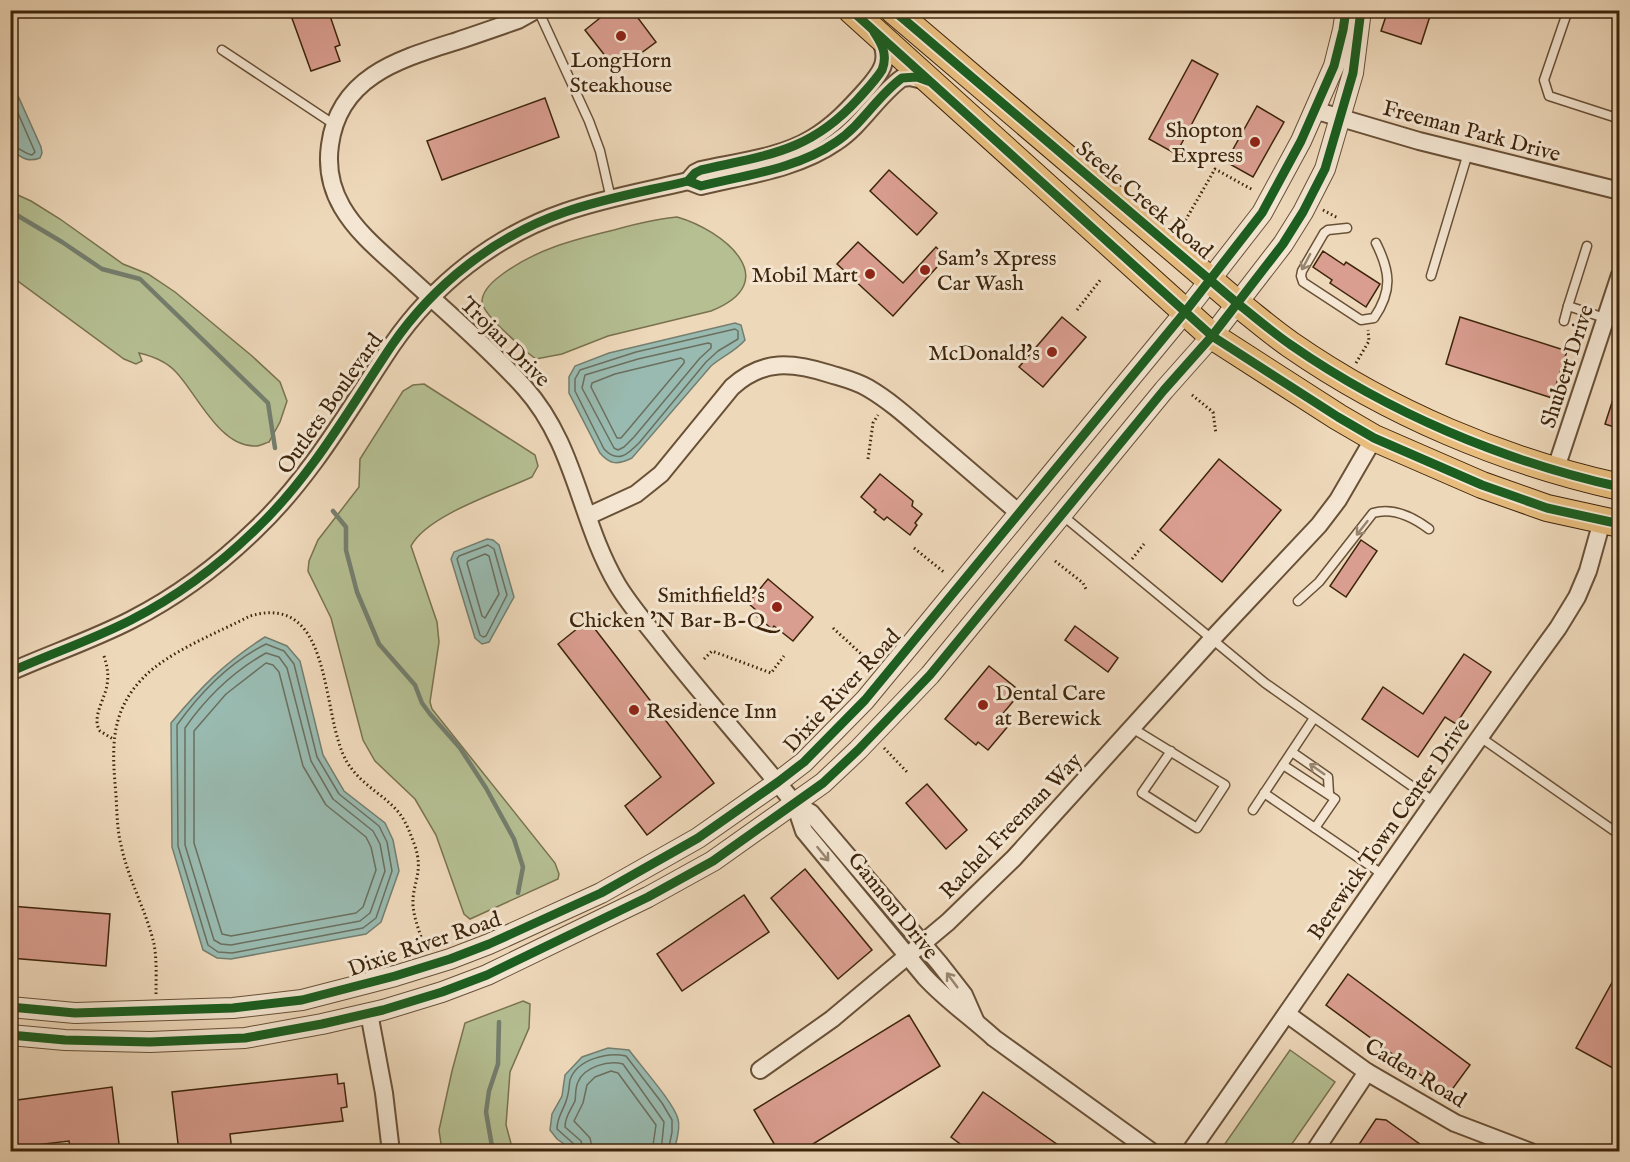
<svg xmlns="http://www.w3.org/2000/svg" width="1630" height="1162" font-family="'IM FELL English',serif">
<rect width="100%" height="100%" fill="#eed8ba"/>
<filter id="stains"><feTurbulence type="fractalNoise" baseFrequency=".00333" numOctaves="4"/><feColorMatrix values="0 0 0 0 .2 0 0 0 0 .09 0 0 0 0 .02 0 0 0 .5 -.17"/></filter>
<radialGradient id="worn" r=".72"><stop offset=".6" stop-color="#630" stop-opacity="0"/><stop offset="1" stop-color="#630" stop-opacity=".3"/></radialGradient>
<!-- green -->
<g fill="#b5bf92" stroke="#79724e" stroke-width="1.5">
<path d="M11,192l20,9 29,18 63,45 25,10 27,18 77,64 28,26 7,19 -7,21 -11,20c-4,1 -9,4 -13,4 -36,2 -59,-52 -80,-74 -10,-11 -24,-16 -37,-19l3,8 -6,3 -12,-5 -113,-83z"/>
<path d="M677,217c46,13 109,64 34,94l-103,25 -46,18 -26,5 -8,-6c-10,-10 -45,-38 -46,-51 0,-11 10,-20 18,-26 34,-26 72,-36 114,-46 21,-6 41,-11 63,-13z"/>
<path d="M424,384l111,71 3,11 -6,11c-32,15 -105,38 -121,69l26,76 2,20 -9,60 2,7 123,154 4,11 -1,5 -88,40 -6,-5 -28,-79 -21,-36 -40,-38 -12,-21 -32,-122 -23,-47 1,-10 9,-21 41,-53 1,-28 43,-68 10,-6z"/>
<polygon points="523,1001 530,1004 529,1028 510,1072 506,1125 513,1151 442,1151 439,1130 452,1071 465,1023"/>
<polygon points="1290,1050 1335,1082 1287,1151 1220,1151"/>
</g>
<!-- water -->
<g fill="#99bab0" stroke="#747e6e" stroke-width="1.5">
<path d="M11,82l8,16 22,49 1,6 -2,5c-13,5 -19,-1 -29,-8z"/>
<path d="M735,323l6,2 4,15c-9,11 -24,17 -34,26l-79,92c-14,7 -22,7 -32,-5l-31,-60v-16l6,-11 34,-13z"/>
<polygon points="487,539 493,540 499,545 514,597 489,642 482,644 475,638 451,559 454,552"/>
<path d="M265,637l22,9 13,15 23,94 21,36 41,32 8,17 6,31 -18,51 -15,12 -135,25 -14,-1 -14,-8 -31,-103 -1,-124c30,-36 54,-61 94,-86z"/>
<path d="M608,1048l21,2c11,15 45,53 49,69 3,10 -2,23 -4,32h-100l-17,-12 -7,-9 2,-16 10,-18 3,-21 17,-18z"/>
</g>
<g fill="none" stroke-linecap="round" stroke-linejoin="round">
<!-- shore -->
<g stroke="#6b6f5e" stroke-width="1.5">
<path d="M10,95l25,57 -3,3c-8,-1 -13,-9 -22,-9"/>
<path d="M735,329l3,2v8l-20,12 -12,11 -67,81c-11,11 -21,21 -35,6l-29,-58v-12l5,-9 56,-18z"/>
<polygon points="708,343 711,344 711,348 700,358 634,437 624,447 618,450 614,448 582,388 585,375 638,359"/>
<polygon points="681,358 684,360 684,363 627,431 621,438 617,438 591,387 592,383 615,374"/>
<polygon points="488,545 494,549 507,595 486,636 483,637 480,635 457,559 459,556"/>
<polygon points="485,554 489,556 499,594 485,618 482,616 467,563 468,561"/>
<path d="M266,644l18,7 10,13 23,93 22,37 40,32 8,16 5,29 -16,47 -13,10 -131,25 -14,-1 -10,-7 -30,-99 -1,-121c23,-32 53,-63 89,-81z"/>
<path d="M266,653l13,4 8,11 24,93 22,38 40,32 7,13 5,27 -15,42 -10,8 -129,24 -10,-1 -7,-4 -29,-95v-117c21,-30 49,-57 81,-75z"/>
<polygon points="266,663 273,665 279,672 303,766 326,805 366,837 371,847 376,870 363,907 356,913 231,936 222,934 194,843 194,731 226,694"/>
<path d="M577,1152l-2,-7 -18,-16c0,-13 7,-19 10,-31 2,-6 2,-12 3,-18 7,-21 38,-28 56,-24l36,47 10,17v12l-4,20"/>
<path d="M584,1152l-3,-11 -16,-14c0,-11 6,-17 10,-26 1,-6 0,-13 3,-19 6,-15 30,-22 45,-18l41,58 -3,30"/>
<polyline points="593,1152 590,1138 574,1121 583,1103 587,1085 595,1077 611,1071 618,1073 656,1125 652,1152"/>
</g>
<!-- stream -->
<g stroke="#747e6e" stroke-width="4.5">
<polyline points="10,211 62,242 102,269 140,279 268,403 275,448"/>
<polyline points="333,511 346,527 346,550 357,592 379,644 415,685 422,703 430,714 460,748 486,788 514,839 523,867 518,893"/>
<polyline points="493,1152 486,1112 489,1091 498,1064 499,1022"/>
</g>
</g>
<!-- building -->
<g fill="#da9e90" stroke="#3d240b" stroke-width="1.5">
<polygon points="289,10 328,10 340,45 335,47 340,61 311,71"/>
<polygon points="610,10 632,10 656,42 617,71 585,30"/>
<polygon points="1388,10 1432,10 1421,44 1381,31"/>
<polygon points="1192,60 1218,74 1176,154 1149,139"/>
<polygon points="545,98 559,137 442,180 427,141"/>
<polygon points="1257,106 1284,122 1253,177 1226,162"/>
<polygon points="889,170 937,213 917,235 870,191"/>
<polygon points="858,242 903,283 936,247 946,257 893,316 837,264"/>
<polygon points="1323,251 1344,265 1346,262 1380,284 1366,307 1330,283 1332,280 1313,267"/>
<polygon points="1062,317 1086,337 1043,387 1019,367"/>
<polygon points="1460,317 1567,351 1552,398 1446,364"/>
<polygon points="1617,387 1620,387 1620,429 1605,424"/>
<polygon points="1219,459 1281,510 1222,582 1160,530"/>
<polygon points="880,474 913,501 912,506 922,514 915,523 917,525 910,535 887,517 884,520 874,512 876,510 861,497"/>
<polygon points="1361,540 1377,551 1346,597 1330,586"/>
<polygon points="768,579 813,617 793,641 774,626 772,629 754,614 757,611 748,603"/>
<polygon points="588,620 714,783 647,835 625,806 661,777 558,644"/>
<polygon points="1075,626 1118,658 1108,672 1065,640"/>
<polygon points="1464,654 1491,672 1456,724 1445,717 1418,757 1362,719 1383,687 1423,714"/>
<polygon points="989,666 1021,692 1000,717 1009,725 988,750 978,742 976,745 945,719"/>
<polygon points="927,784 967,830 946,849 906,803"/>
<polygon points="805,869 872,950 838,979 771,898"/>
<polygon points="744,895 769,932 682,991 657,954"/>
<polygon points="10,906 110,914 106,966 10,958"/>
<polygon points="1620,968 1620,1072 1576,1048"/>
<polygon points="1348,974 1470,1065 1448,1095 1326,1005"/>
<polygon points="909,1015 940,1066 800,1152 779,1152 754,1110"/>
<polygon points="337,1074 338,1084 344,1083 347,1107 341,1108 343,1121 230,1134 232,1152 179,1152 172,1092"/>
<polygon points="112,1087 120,1152 71,1152 69,1141 10,1148 10,1101"/>
<polygon points="983,1092 1068,1152 971,1152 951,1137"/>
<polygon points="1376,1119 1386,1120 1431,1152 1354,1152"/>
</g>
<g fill="none" stroke-linecap="round" stroke-linejoin="round">
<!-- service casing -->
<g stroke="#695137" stroke-width="11">
<g id="service">
<polyline points="538,10 589,121 600,151 611,199"/>
<polyline points="1568,10 1544,80 1549,96 1620,119"/>
<polyline points="222,50 335,125"/>
<path d="M1347,228l-19,2 -4,3 -22,38 -1,5 2,6 58,38 13,-2c19,-28 16,-47 2,-75"/>
<polyline points="1587,246 1568,306 1620,323"/>
<polyline points="1431,276 1468,153"/>
<polyline points="1564,321 1568,306"/>
<polyline points="1062,515 1265,683 1433,801"/>
<path d="M1298,601l21,-19 54,-69c20,-6 40,4 56,16"/>
<polyline points="1132,728 1225,785 1197,828 1142,793 1171,751"/>
<polyline points="1480,737 1620,835"/>
<polyline points="1292,752 1328,777 1329,794"/>
<polyline points="1283,765 1335,799 1315,828"/>
<polyline points="1264,793 1382,874"/>
<polyline points="1253,810 1314,718"/>
</g>
</g>
<!-- minor casing -->
<g stroke="#695137" stroke-width="20">
<g id="minor">
<path d="M536,10l-18,10c-20,7 -40,14 -61,21 -57,18 -118,35 -127,104 -3,21 1,43 12,62 15,26 40,46 62,66 40,37 83,73 120,114 52,58 55,132 93,197 13,22 32,43 48,64 42,53 87,103 130,156l9,27 121,146c21,23 46,40 69,61l158,114"/>
<polyline points="1314,110 1419,141 1620,191"/>
<path d="M688,181l13,5c45,-11 96,-17 135,-44 26,-17 41,-46 66,-64l8,-1 17,4"/>
<polyline points="1555,471 1620,275"/>
<path d="M588,516l48,-22 25,-20 71,-87c31,-28 60,-25 98,-13 13,4 26,7 38,14 24,14 44,33 65,51 29,25 58,50 86,74"/>
<path d="M10,672c40,-18 82,-32 121,-52 45,-23 88,-55 124,-90 57,-54 94,-121 137,-185 42,-61 103,-109 173,-133 40,-14 82,-21 123,-31l7,-8 6,-3c36,-8 78,-12 110,-31 22,-13 38,-30 55,-49 14,-16 26,-30 13,-52"/>
<polyline points="795,804 811,813 939,963 964,995 975,1020"/>
<polyline points="369,1013 384,1093 391,1152"/>
<polyline points="1287,1014 1367,1072 1455,1123 1531,1152"/>
<polyline points="760,1070 832,1019 948,922 1014,858 1213,638 1319,525 1338,500 1374,438"/>
<path d="M1190,1152c123,-175 242,-351 368,-524l19,-31 11,-26 14,-50"/>
<polyline points="1314,1152 1367,1072"/>
</g>
</g>
<!-- tertiary casing -->
<g stroke="#695137" stroke-width="22">
<g id="tertiary">
<polyline points="10,1007 75,1013 233,1008 302,1000 395,976 450,959 489,944 601,893 698,838 778,782 804,762 865,700 1185,312 1262,213 1301,141 1334,66 1343,30 1346,10"/>
<polyline points="10,1035 65,1040 150,1042 245,1038 322,1024 383,1010 442,992 487,975 648,897 713,861 823,783 858,750 930,675 1164,390 1212,336 1283,244 1303,212 1325,169 1353,73 1361,10"/>
</g>
</g>
<!-- primary casing -->
<g stroke="#3d240b" stroke-width="28">
<g id="primary">
<polyline points="851,10 1212,336 1338,417 1374,438 1482,485 1547,508 1620,524"/>
<path d="M893,10l344,293c18,14 35,29 54,42 98,68 212,116 329,142"/>
</g>
</g>
<!-- path -->
<g stroke="#3d240b" stroke-width="3" stroke-dasharray="1.5 3" stroke-linecap="butt">
<polyline points="1323,210 1338,218"/>
<polyline points="1181,228 1215,169 1253,190"/>
<polyline points="1077,310 1101,279"/>
<polyline points="1356,363 1369,341 1368,330"/>
<polyline points="1192,395 1213,412 1216,434"/>
<polyline points="868,459 873,423 878,415"/>
<polyline points="914,548 945,573"/>
<polyline points="1132,559 1144,544"/>
<polyline points="1055,561 1083,583 1087,591"/>
<polyline points="833,628 870,662"/>
<path d="M104,656c3,10 5,18 3,29 -2,14 -16,33 -7,46l13,8"/>
<polyline points="704,659 712,651 771,673 784,656"/>
<polyline points="884,748 908,773"/>
<path d="M156,994c0,-16 1,-34 -2,-50 -8,-34 -26,-65 -33,-99 -4,-16 -4,-33 -5,-50 -4,-45 -7,-83 28,-118 24,-25 75,-45 106,-61 85,-25 70,101 97,146 15,25 41,34 55,55 6,9 9,19 13,29 9,27 -3,37 -2,59 1,15 8,30 12,44"/>
</g>
<!-- service -->
<use href="#service" stroke="#f4e6d2" stroke-width="8"/>
<!-- minor -->
<use href="#minor" stroke="#f4e6d2" stroke-width="16"/>
<!-- tertiary -->
<use href="#tertiary" stroke="#f4e6d2" stroke-width="20"/>
<!-- primary -->
<use href="#primary" stroke="#e7bc7d" stroke-width="26"/>
<!-- cycleway casing -->
<g stroke="#f4e6d2" stroke-width="13">
<g id="cycleway">
<polyline points="851,10 1212,336 1338,417 1374,438 1482,485 1547,508 1620,524"/>
<path d="M893,10l344,293c18,14 35,29 54,42 98,68 212,116 329,142"/>
<path d="M688,181l13,5c45,-11 96,-17 135,-44 26,-17 41,-46 66,-64l15,-1 11,4"/>
<path d="M10,672c40,-18 82,-32 121,-52 45,-23 88,-55 124,-90 57,-54 94,-121 137,-185 42,-61 103,-109 173,-133 40,-14 82,-21 123,-31l7,-8 6,-3c66,-15 109,-18 157,-71 8,-9 17,-18 24,-29 6,-15 0,-26 -8,-38"/>
<polyline points="10,1007 75,1013 233,1008 302,1000 395,976 450,959 489,944 601,893 698,838 778,782 804,762 865,700 1185,312 1262,213 1301,141 1334,66 1343,30 1346,10"/>
<polyline points="10,1035 65,1040 150,1042 245,1038 322,1024 383,1010 442,992 487,975 648,897 713,861 823,783 858,750 930,675 1164,390 1212,336 1283,244 1303,212 1325,169 1353,73 1361,10"/>
</g>
</g>
<!-- cycleway -->
<use href="#cycleway" stroke="#1b5e20" stroke-width="9"/>
</g>
<!-- one-way arrows -->
<defs><path id="oneway-shaft" d="M-6 0H5M1.5-3L5.5 0L1.5 3" fill="none" stroke-width="1.6" stroke-linecap="round" stroke-linejoin="round" transform="scale(1.5)"/></defs>
<g stroke="#98856e">
<use href="#oneway-shaft" transform="translate(1306 262) rotate(118)"/>
<use href="#oneway-shaft" transform="translate(1362 528) rotate(128)"/>
<use href="#oneway-shaft" transform="translate(1317 769) rotate(-145)"/>
<use href="#oneway-shaft" transform="translate(823 854) rotate(51)"/>
<use href="#oneway-shaft" transform="translate(952 980) rotate(-127)"/>
</g>
<!-- markers -->
<g fill="#8f2418" stroke="#f4e6d2" stroke-width="2">
<circle cx="621" cy="36" r="6"/>
<circle cx="1255" cy="142" r="6"/>
<circle cx="925" cy="270" r="6"/>
<circle cx="870" cy="274" r="6"/>
<circle cx="1052" cy="352" r="6"/>
<circle cx="777" cy="607" r="6"/>
<circle cx="983" cy="705" r="6"/>
<circle cx="634" cy="710" r="6"/>
</g>
<g text-anchor="middle" stroke-width="6" stroke-linejoin="round" paint-order="stroke">
<!-- poi labels -->
<g font-size="22" fill="#3d240b" stroke="#f4e6d2" text-anchor="end">
<text x="621" y="67" text-anchor="middle">LongHorn<tspan x="621" dy="25">Steakhouse</tspan></text>
<text x="1243" y="137">Shopton<tspan x="1243" dy="25">Express</tspan></text>
<text x="937" y="265" text-anchor="start">Sam's Xpress<tspan x="937" dy="25">Car Wash</tspan></text>
<text x="858" y="282">Mobil Mart</text>
<text x="1040" y="360">McDonald's</text>
<text x="765" y="602">Smithfield's<tspan x="765" dy="25">Chicken 'N Bar-B-Q</tspan></text>
<text x="995" y="700" text-anchor="start">Dental Care<tspan x="995" dy="25">at Berewick</tspan></text>
<text x="646" y="718" text-anchor="start">Residence Inn</text>
</g>
<!-- street labels -->
<g font-size="22" fill="#3d240b" stroke="#f4e6d2">
<text transform="translate(1472 130) rotate(15)" y="8">Freeman Park Drive</text>
<text transform="translate(1145 199) rotate(40)" y="8">Steele Creek Road</text>
<text transform="translate(506 341) rotate(45)" y="8">Trojan Drive</text>
<text transform="translate(1566 366) rotate(-72)" y="8">Shubert Drive</text>
<text transform="translate(329 403) rotate(-55)" y="8">Outlets Boulevard</text>
<text transform="translate(841 690) rotate(-47)" y="8">Dixie River Road</text>
<text transform="translate(1010 825) rotate(-46)" y="8">Rachel Freeman Way</text>
<text transform="translate(1388 828) rotate(-55)" y="8">Berewick Town Center Drive</text>
<text transform="translate(894 905) rotate(51)" y="8">Gannon Drive</text>
<text transform="translate(424 943) rotate(-19)" y="8">Dixie River Road</text>
<text transform="translate(1416 1072) rotate(31)" y="8">Caden Road</text>
</g>
</g>
<!-- margin -->
<rect width="1630" height="1162" fill="none" stroke="#eed8ba" stroke-width="36"/>
<rect x="12" y="12" width="1606" height="1138" fill="none" stroke="#3d240b" stroke-width="3"/>
<rect x="18" y="18" width="1594" height="1126" fill="none" stroke="#3d240b" stroke-width="1.5"/>
<rect width="100%" height="100%" filter="url(#stains)"/>
<rect width="100%" height="100%" fill="url(#worn)"/>
</svg>
